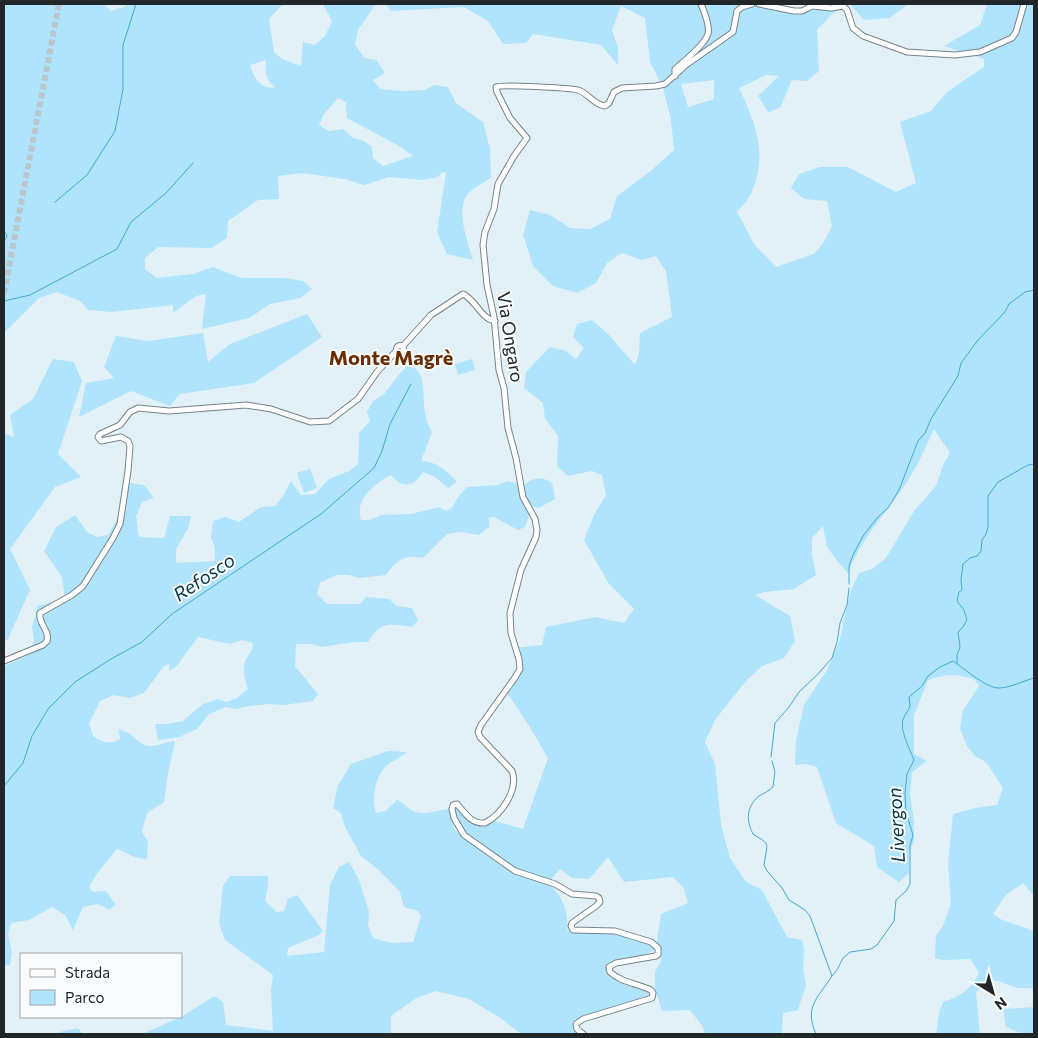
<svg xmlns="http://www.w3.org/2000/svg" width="1038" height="1038" font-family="Commissioner,sans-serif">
<rect width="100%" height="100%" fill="#e2f1f8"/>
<!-- green -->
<g fill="#b0e3fc" fill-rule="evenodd">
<path d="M4,4h100l7,7 15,-5 2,-2h155l-14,15 5,33 8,7 19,7 2,-24 12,3 10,-9 7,-15 -9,-17h53l-18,26 -3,14 9,14 12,2 9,13 -12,7 7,9 22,2 23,-1 9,-5 14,2 8,16 27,19 7,27 1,29c-6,4 -15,8 -20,13 -18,14 -3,52 2,69l-26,-6 -10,-22 9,-59 -4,-1 -4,5 -16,3 -33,-3 -25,8 -20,-6 -42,-6 -24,3 1,23 -21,1 -30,21 -1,17 -16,10 -53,-1 -13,11v11l12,9 36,-4 20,-7 28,11h43l19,3 9,8 -12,9 -30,6 -21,14 -47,11 4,-35 -10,2 -23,17v-8l-62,7 -23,-2 -8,-9 -23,-9 -18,6 -35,35zM266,60c-1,12 -1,19 9,27 -14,4 -22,-11 -25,-22zM338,98l8,4 1,16 52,28 14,10 -30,10 -10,-8 -1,-11 -8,-6 -11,-3 -10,-9 -14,2 -10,-6 5,-11z"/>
<path d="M385,4h376c20,10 33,8 55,6l-4,-6h38l-17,9 -16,17 2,41 -12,10 -15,-1 -12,28 -12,4 -10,-16 21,-20 -13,-1 -27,13c16,35 30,66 12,105 -3,7 -9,13 -14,19l17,32 22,23 38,-13 10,-12 8,-16 -5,-25 -23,-2 -13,-11 8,-14 21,-7h28l48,25 20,-9 -16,-61 31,-11 16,-19 37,-25v-8l-40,-13 36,-21 7,-21h47v892l-11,-13 -17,12 -13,19 9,6 32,11v57c-6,0 -14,1 -20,-1 -20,-7 -21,-12 -38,5l4,42h-44l3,-21 4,-11c17,-5 28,-13 36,-29l-9,-14 -28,1 -7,-2 1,-22 7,-10 8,-23 -3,-39 5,-50 22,-6 22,-3 6,-17 -17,-26 -11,-6 -8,-10 -7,-17 3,-19 16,-24 -5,-7c-16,-5 -30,-5 -46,1l-14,35v39l13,7 -15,11 -2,22 4,29v17l-5,14v19l-10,9 -22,-15 -3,-21 -38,-23 -19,-56 -11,-3 -11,1 1,-25 8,-35 23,-35 14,-34 3,-17 6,-26 9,-20 13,-4 14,-11 28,-47 22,-25 8,-23 6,-10 -16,-24c-9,20 -17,38 -29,56 -21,31 -43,52 -57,88l-10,-11 -11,-15 -4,-21 -11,12v17l4,20 -22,14 -29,3 -10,3 35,21 5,25 -11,17 -22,8 -17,16 -30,38 -10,22 10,22 6,61 9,33 16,24 16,8 25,47 15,3 2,9 -1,20 3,16 -8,25 -15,3 -1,21h-77l-2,-7 -13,-17 -28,1 -7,-22v-17l6,-11 -4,-20 4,-27 27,-11 -5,-16 -10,-10 -49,5 -16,-25 -19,22 -17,-1 -12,-9 -11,13c12,15 20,27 18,47l5,4h39l16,3 24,10 3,4c-15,10 -35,5 -48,18v5c14,10 26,14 42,18l1,4 -65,22 -8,4 -3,8 5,5h-57l-19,-15 -33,-20 -33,-8 -20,7 -25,18v18h-249l39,-17 33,-21 9,6 3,23 47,6 -2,-40 2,-16 -48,-35 -6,-17 4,-37 7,-10h38v11l-3,14 12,11 7,-1 4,-12 9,-4 26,36 -4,4 -31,13 -1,8 37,-4 6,-67 9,-18 10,-5 10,18 10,32 -1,13 5,13 18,5 22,-1 8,-25 -3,-6 -14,-4 -4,-15 -20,-21 -19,-15 -16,-29 -4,-14 -8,-5 5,-23 13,-21 37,-13 19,1c-6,5 -20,12 -23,16 -10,13 -12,31 -8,45l10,-2 11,-11c8,3 11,9 16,11 11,5 27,-1 38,-3l3,21 33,27 31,20 23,5 -15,-5 -62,-41 -10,-17 -1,-9 2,-3h4l18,17 14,-3 32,9 25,-71 -20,-34 -23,-34c12,-17 15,-21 9,-42l28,-3 4,-18 49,-10 29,6 10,-14 -25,-25 -25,-44 10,-25 12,-20 -4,-20 -10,-4 -24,5 -11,-10 1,-30 -13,-18 -2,-15 -19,-15 2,-16 24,-25 16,4 10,8 8,-11 -11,-11 4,-13 15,-4 17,15 26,30 4,-10 1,-22 32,-16 -6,-46 -10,-15 -14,4 -20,-7 -15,10 -11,20 -19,10 -24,-7 -20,-20 -10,-31 7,-25 20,5 20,13 20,1 20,-10 7,-23 35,-26 22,-20 -3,-31 -8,-31 -13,-26 -5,-44 -24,-12 -9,24 6,18v17l-17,-20 -68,-11 -7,9 -23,1 -15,-23 -24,-14 -72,4zM714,80v19l-26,8 -7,-23z"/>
<polygon points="850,4 909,4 889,18 864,20"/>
<polygon points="307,314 322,337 254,383 180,394 170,406 131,391 79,417 86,383 114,378 104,367 116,336 149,341 203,333 208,362 230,344"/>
<polygon points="53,359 74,362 82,381 58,454 81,477 55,487 10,549 30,590 7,641 4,639 4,433 14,437 10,415 33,399"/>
<polygon points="472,359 475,370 458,375 455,364"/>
<path d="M408,366c20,2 14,32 17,47 1,7 4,13 7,19l-11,29c15,0 26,10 36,21l-9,6 -13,-11 -12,-5c-9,15 -21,17 -32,3 -16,8 -37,25 -30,45h9l11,-5 30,-1 28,-7 7,4 6,-3 6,-11 9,-10 31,-2 10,-4 16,4c10,-8 17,-9 28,-2l3,16 -16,9 -7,-2 -7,21 -7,3 -24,-13 -5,1v9l-10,8 -18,-3 -14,2 -24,24c-20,-3 -25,1 -37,17l-27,3 -10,-3h-13l-16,8 -3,11 10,10h33l6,-7 23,2 8,7 15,2 6,12 -6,7c-23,-4 -31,-6 -44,15h-14l-32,5 -12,-3h-14l-1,22 23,28 -5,7 -30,4 -13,-1 -21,2 -13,3 -10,-2 -17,7 -12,15 -18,8 -21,3 -3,-16h13l15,-3 20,-17 15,-5 8,3 11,-4 11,-9c-3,-9 -6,-18 -3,-27 3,-7 8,-11 8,-19l-11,-3 -12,4 -32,-7 -22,30 -7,4v-7l-5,2 -20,27 -14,5 -16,-3 -14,6 -11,22 4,13c9,7 17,9 27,3l-1,-9c15,3 13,8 24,14 11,6 21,-3 32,-3l-7,32 -4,29 -17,11 -5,19 6,10 -1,17c-12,0 -20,-6 -30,-10l-19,23 -9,15 4,5 13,-1 9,13 -5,6 -12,-6 -15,3 -10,23 -8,-15 -13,-8 -23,13 -18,3 -3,11 4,18 -2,13h-6v-299l25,-11 5,-14 -2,-14 6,-21 27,-8 -3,-21 -18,-26 12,-24 19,-12 12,17 10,5 11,-2 12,-21 4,-32 20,3 10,13 -12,4 -6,14 3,21 25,1 6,-22h21l-3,12 -12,21v14l39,-2v-13l-4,-11 2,-16 12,-4 14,5 22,-15 14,-1 8,-10 8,-15 10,14 14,-1 14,-15 20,-8 9,-7c0,-11 2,-20 1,-31l11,-12 -3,-9 6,-11 11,-7 17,-22z"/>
<polygon points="310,469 317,488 304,493 297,473"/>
<polygon points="1034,1007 1034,1034 1023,1034 1006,1027 1003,1009"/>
<polygon points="78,1028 83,1034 51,1034"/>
</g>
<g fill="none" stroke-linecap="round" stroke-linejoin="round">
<!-- stream -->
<g stroke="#45aad3" stroke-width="1">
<polyline points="55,202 87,175 115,131 123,89 123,45 136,4"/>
<polyline points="4,231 7,236 4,242"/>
<polyline points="4,301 30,295 117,249 131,222 166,193 193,163"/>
<polyline points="849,584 849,566 853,555 863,536 878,517 888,508 899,490 918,441 925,433 931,419 958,376 961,363 978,340 1005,312 1009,304 1025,292 1034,290"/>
<polyline points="957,663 957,655 960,647 958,632 963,627 967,620 964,610 957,601 959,592 962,590 961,580 963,564 970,558 977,556 981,551 982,540 986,534 988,527 988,496 998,482 1028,465 1034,464"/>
<polyline points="771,757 775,723 789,707 799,692 818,674 832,658 837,642 840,623 847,605 849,588"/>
<path d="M772,761l3,11 -2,15c-4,4 -9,6 -14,9 -13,11 -13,24 -6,38l8,5 5,4 1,4 -3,18 3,6 15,17 7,12 16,10 5,6 22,60c-15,23 -28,31 -16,58"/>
<polyline points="4,786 23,763 32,736 48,709 75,682 111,659 142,642 172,614 321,514 374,468 382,451 390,424 411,384"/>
<path d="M832,976l5,-6 6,-12 7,-6 21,-3 6,-4 17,-24 2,-21 10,-9 4,-7v-38l3,-11 -7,-23 -1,-18 2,-20 7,-14c-4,-11 -16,-32 -10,-43 2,-4 5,-7 6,-11l-1,-9 13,-11 6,-10 12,-9 13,-6c12,8 34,28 47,27 12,-1 23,-7 34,-10"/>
</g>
<!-- highway-tunnel -->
<polyline stroke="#bbc8cf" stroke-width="6" stroke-dasharray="6 3" stroke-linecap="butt" points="4,293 59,4"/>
<!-- secondary casing -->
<g stroke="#76838a" stroke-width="7">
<g id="secondary">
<polyline points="759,4 794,11 802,11 812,6 831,8 843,6 847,10 853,28 863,36 907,52 955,55 980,52 1012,38 1016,32 1024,4"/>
<path d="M675,76v-7c9,-8 29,-23 33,-35 2,-8 -4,-23 -7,-30"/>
<circle cx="400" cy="349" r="3.5"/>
<path d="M403,346l28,-31 32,-21c13,6 18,25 32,27"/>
<path d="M4,661l39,-16 4,-4c3,-11 -9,-17 -7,-28l32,-18 11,-9 30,-48 7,-14 8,-53 2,-25 -2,-5 -7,-4 -20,4 -3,-4 2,-3 20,-9 10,-13 8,-4 31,3 77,-6 25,4 39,13 19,-1 29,-22 19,-27 20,-22"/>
<path d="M583,1034l-6,-5 -1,-5 7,-5 69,-21 1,-5 -2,-3c-14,-7 -29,-7 -41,-18l-1,-5 7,-4 40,-7 2,-2v-6l-7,-6 -36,-11 -42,-1 -2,-4 1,-3 24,-17 4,-4 -1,-4 -3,-2 -24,-2 -17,-10 -40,-13 -51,-36 -10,-17 -2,-9 1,-4 4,-1c8,9 14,20 28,19 16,-8 34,-33 27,-52l-32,-34 -2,-5 3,-7 33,-46 6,-10 -1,-10 -8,-26 -1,-20 11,-43 15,-33 1,-7 -2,-11 -12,-22 -7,-39 -8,-30 -4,-40 -5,-18 -5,-53 -7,-32 -4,-40 2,-13 9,-23 4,-25 16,-28 13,-18 -17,-20 -13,-26 -1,-5c6,-3 73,1 82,3 10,3 16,15 27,16l4,-3 5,-11 8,-4 34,-2 9,-2 21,-19 47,-33 4,-21 5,-4 10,-3"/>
</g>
</g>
<!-- secondary -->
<use href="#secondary" stroke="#fff" stroke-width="5"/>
</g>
<g text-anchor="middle" stroke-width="4" stroke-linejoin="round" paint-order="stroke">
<!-- street labels -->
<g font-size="18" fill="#212629" stroke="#f9fcfd">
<text transform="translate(510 337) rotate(81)" y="6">Via Ongaro</text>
</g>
<!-- water labels -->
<g font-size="19" font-style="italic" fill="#083647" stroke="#f9fcfd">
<text transform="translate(204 577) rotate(-34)" y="7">Refosco</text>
<text transform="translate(896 825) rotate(-93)" y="7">Livergon</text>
</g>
<!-- quarter labels -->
<g font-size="20" font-weight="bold" fill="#692c01" stroke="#f9fcfd">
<text x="391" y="365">Monte Magrè</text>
</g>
</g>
<!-- border -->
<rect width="1038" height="1038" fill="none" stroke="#212629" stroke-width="10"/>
<!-- legend -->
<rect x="20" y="953" width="162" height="65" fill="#f9fcfd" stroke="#a3a6a8"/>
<rect x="30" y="969" width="25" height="8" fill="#ffffff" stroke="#a3a6a8"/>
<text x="65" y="978" font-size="15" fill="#212629">Strada</text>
<rect x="30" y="990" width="25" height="15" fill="#b0e3fc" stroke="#a3a6a8"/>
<text x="65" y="1003" font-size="15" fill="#212629">Parco</text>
<!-- north arrow -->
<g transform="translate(993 993) rotate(143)" stroke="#f9fcfd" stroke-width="4" paint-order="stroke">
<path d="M0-4L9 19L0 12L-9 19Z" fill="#212629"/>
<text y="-8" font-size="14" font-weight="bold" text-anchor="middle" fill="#212629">N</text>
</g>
</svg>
